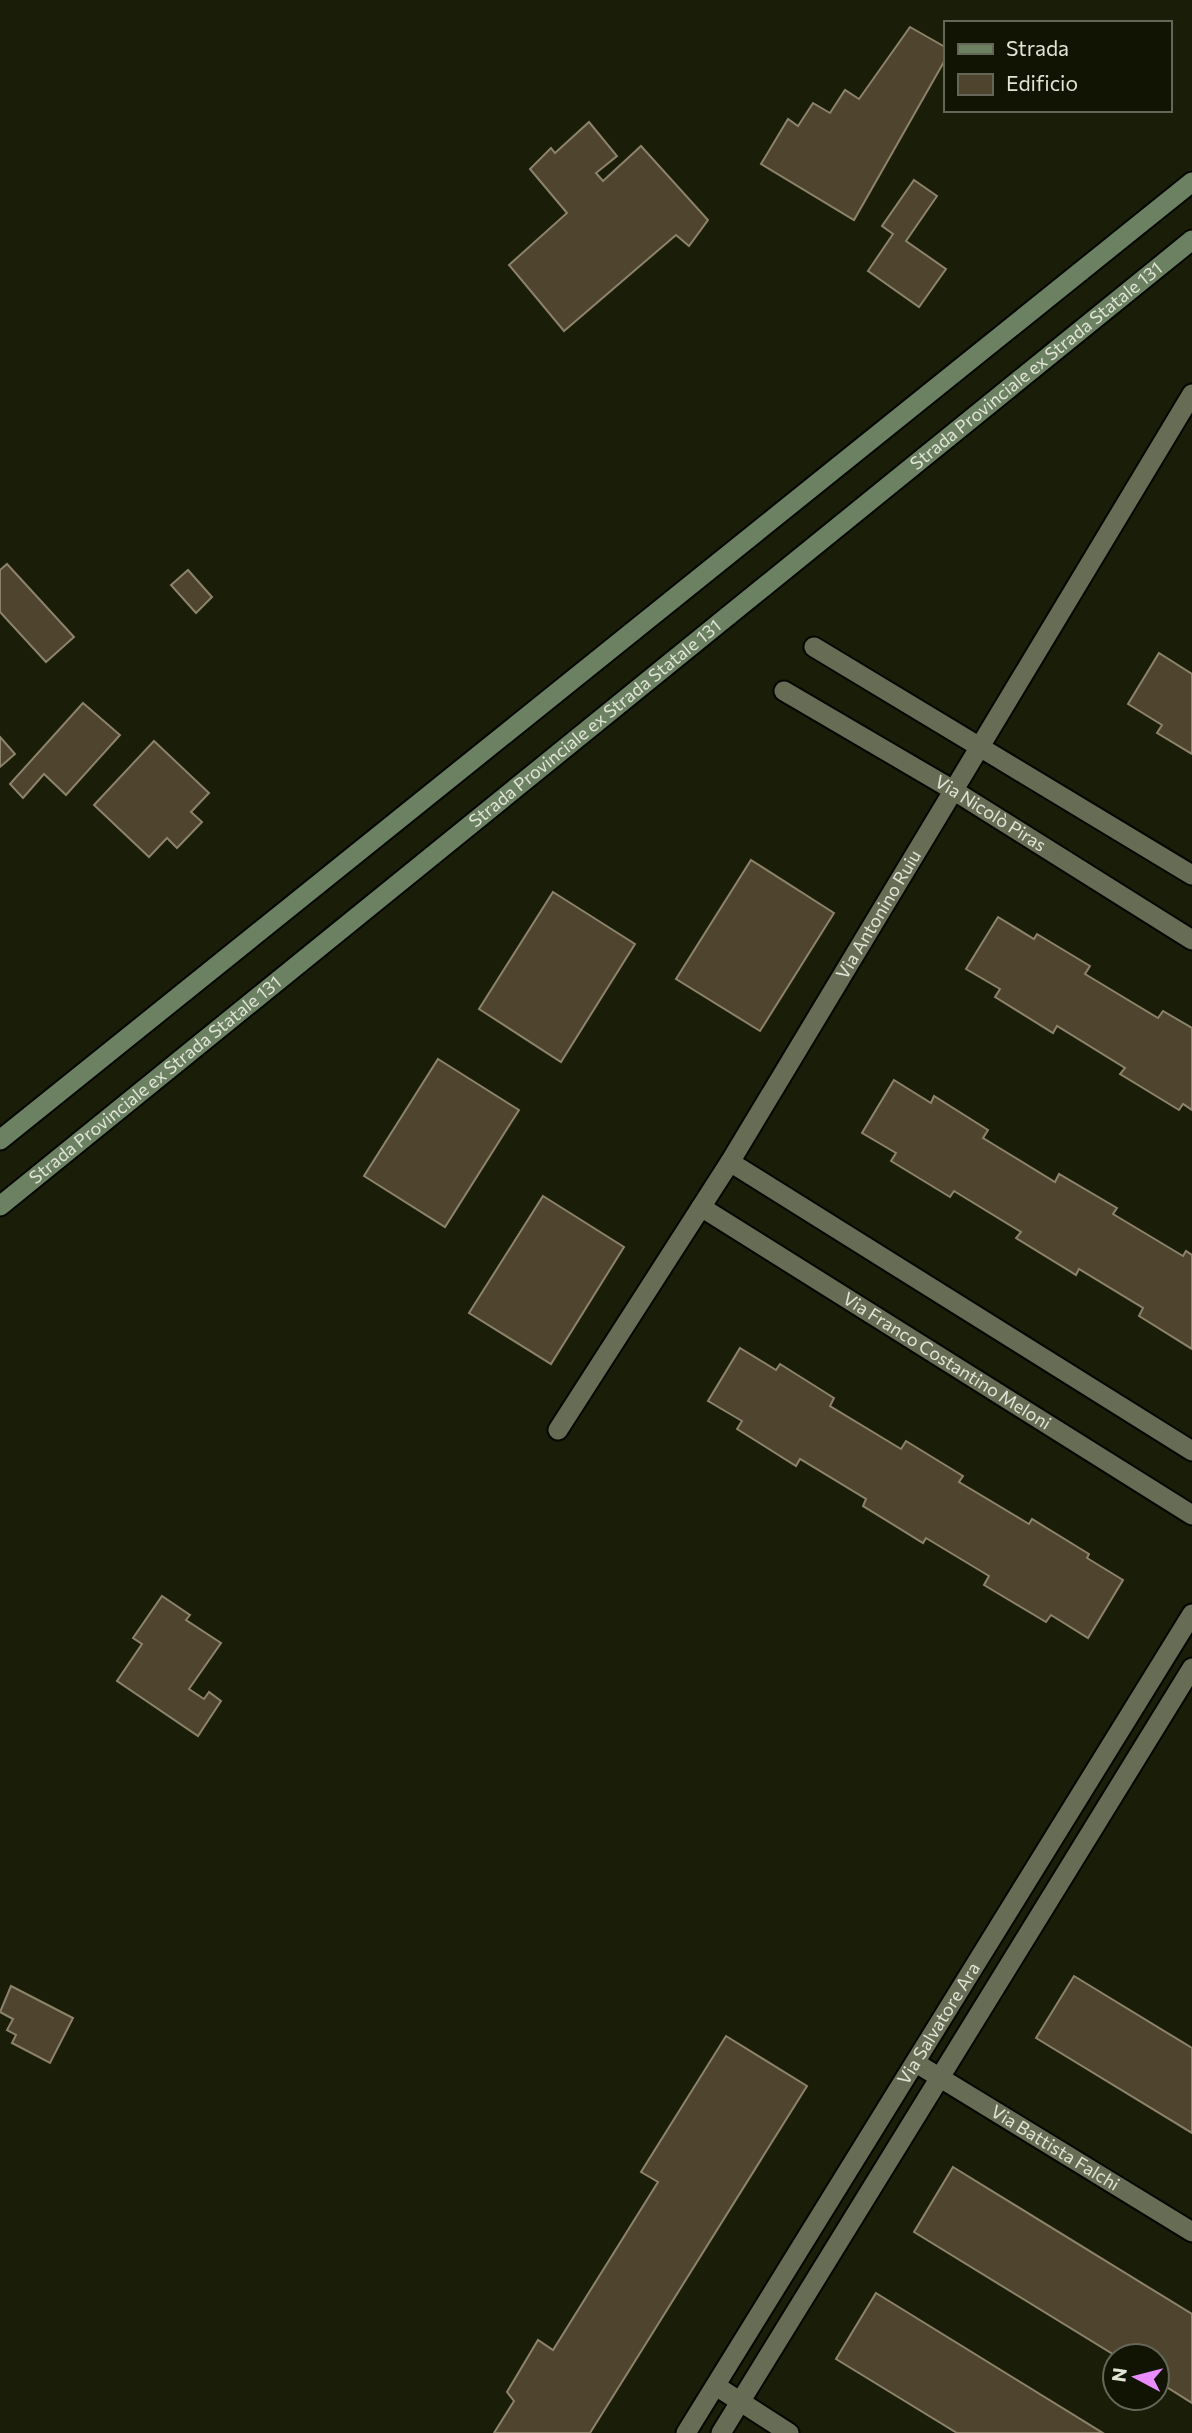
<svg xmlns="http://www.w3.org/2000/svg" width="1192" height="2433" font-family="Commissioner,sans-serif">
<rect width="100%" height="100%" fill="#1a1d08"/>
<!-- building -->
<g fill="#4f452f" stroke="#8d826a" stroke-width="2">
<polygon points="910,27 945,47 945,60 854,220 761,164 788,119 798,126 813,103 830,113 845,90 859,99"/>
<polygon points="589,122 617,156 596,173 603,181 641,146 708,220 689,246 676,235 564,331 509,265 567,213 530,169 551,148 555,153"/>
<polygon points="914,180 937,196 906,241 946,269 919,307 868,271 893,234 882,226"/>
<polygon points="7,564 74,637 46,662 0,612 0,570"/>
<polygon points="188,570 212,597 196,613 171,585"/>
<polygon points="1159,653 1192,674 1192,754 1157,733 1162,725 1128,704"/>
<polygon points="83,703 120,735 66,795 44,774 23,798 10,784"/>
<polygon points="0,737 15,754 0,767"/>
<polygon points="154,741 209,793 191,812 202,822 177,848 167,838 149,857 94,805"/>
<polygon points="751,860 834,913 760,1031 676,979"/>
<polygon points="553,892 635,944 561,1062 479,1009"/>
<polygon points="998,917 1034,939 1037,934 1090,966 1085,974 1158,1018 1163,1011 1192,1028 1192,1110 1183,1104 1179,1110 1120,1074 1125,1068 1057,1026 1053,1033 995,997 1000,989 966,969"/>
<polygon points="438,1059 519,1110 445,1227 364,1176"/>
<polygon points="894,1080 931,1103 934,1096 988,1130 983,1138 1055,1182 1059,1174 1117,1208 1113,1214 1183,1256 1186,1251 1192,1255 1192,1349 1139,1316 1143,1308 1079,1269 1076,1275 1016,1238 1021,1232 954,1191 950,1197 891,1161 896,1153 862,1133"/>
<polygon points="543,1196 624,1247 551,1364 469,1313"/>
<polygon points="740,1348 776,1370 780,1364 834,1398 830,1406 901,1449 906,1441 963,1476 959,1482 1029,1524 1032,1519 1089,1554 1087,1558 1123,1580 1088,1638 1051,1615 1046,1622 984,1585 989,1576 926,1538 923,1543 863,1506 866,1499 800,1459 796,1466 737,1429 742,1421 708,1401"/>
<polygon points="162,1596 190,1615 186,1620 221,1643 189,1689 204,1699 209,1692 221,1701 198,1736 117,1681 142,1644 133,1638"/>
<polygon points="1074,1976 1192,2048 1192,2133 1036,2038"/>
<polygon points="11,1986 73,2018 50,2063 12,2043 16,2035 7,2030 13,2019 0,2012"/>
<polygon points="726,2036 807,2086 590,2433 494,2433 514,2401 507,2392 538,2340 553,2350 658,2182 641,2172"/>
<polygon points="953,2167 1192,2314 1192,2403 1157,2381 1157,2356 1116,2356 914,2232"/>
<polygon points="876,2293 1103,2433 957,2433 836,2359"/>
</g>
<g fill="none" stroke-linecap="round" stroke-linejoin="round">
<!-- minor casing -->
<g stroke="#050700" stroke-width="23">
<g id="minor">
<polyline points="814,647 1192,875"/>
<path id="s1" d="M784,691l169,99 239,150"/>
<polyline points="730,1162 1192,1451"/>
<path id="s2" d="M701,1207l491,308"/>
<path id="s3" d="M558,1430l172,-268 462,-768"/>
<path id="s4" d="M916,2063l276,169"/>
<polyline points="716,2386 789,2433"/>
<path id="s5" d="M686,2433l506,-819"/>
<polyline points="721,2433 1192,1668"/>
</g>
</g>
<!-- secondary casing -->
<g stroke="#050700" stroke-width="23">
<g id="secondary">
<polyline points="0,1140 1192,182"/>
<path id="s6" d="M0,1206l1192,-966"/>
</g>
</g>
<!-- minor -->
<use href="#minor" stroke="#676d54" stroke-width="19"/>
<!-- secondary -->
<use href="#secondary" stroke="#6b8161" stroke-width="19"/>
</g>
<g text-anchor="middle" stroke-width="7" stroke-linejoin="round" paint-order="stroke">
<!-- street labels -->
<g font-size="18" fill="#e0e4d6" stroke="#111402">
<text dy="6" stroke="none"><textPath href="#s6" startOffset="1334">Strada Provinciale ex Strada Statale 131</textPath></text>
<text dy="6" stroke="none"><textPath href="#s6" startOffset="766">Strada Provinciale ex Strada Statale 131</textPath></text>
<text dy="6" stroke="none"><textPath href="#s1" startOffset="240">Via Nicolò Piras</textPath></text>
<text dy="6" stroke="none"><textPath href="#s3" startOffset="607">Via Antonino Ruiu</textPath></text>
<text dy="6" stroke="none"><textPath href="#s6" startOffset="200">Strada Provinciale ex Strada Statale 131</textPath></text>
<text dy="6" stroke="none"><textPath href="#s2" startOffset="290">Via Franco Costantino Meloni</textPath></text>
<text dy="6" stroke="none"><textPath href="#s5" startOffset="481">Via Salvatore Ara</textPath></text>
<text dy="6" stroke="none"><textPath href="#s4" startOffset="163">Via Battista Falchi</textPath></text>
</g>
</g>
<!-- legend -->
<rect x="944" y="21" width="228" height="91" fill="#111402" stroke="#646757" stroke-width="2"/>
<rect x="958" y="44" width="35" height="10" fill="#6b8161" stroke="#646757" stroke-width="2"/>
<text x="1006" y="56" font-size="21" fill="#e0e4d6">Strada</text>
<rect x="958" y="74" width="35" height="21" fill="#4f452f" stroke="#646757" stroke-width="2"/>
<text x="1006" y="91" font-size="21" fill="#e0e4d6">Edificio</text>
<!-- north arrow -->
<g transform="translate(1136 2377) rotate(277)"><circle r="33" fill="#111402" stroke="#646757" stroke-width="2"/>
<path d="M0-5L12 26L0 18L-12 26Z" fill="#e98dfe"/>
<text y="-10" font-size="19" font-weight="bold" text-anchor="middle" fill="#e0e4d6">N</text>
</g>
</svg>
